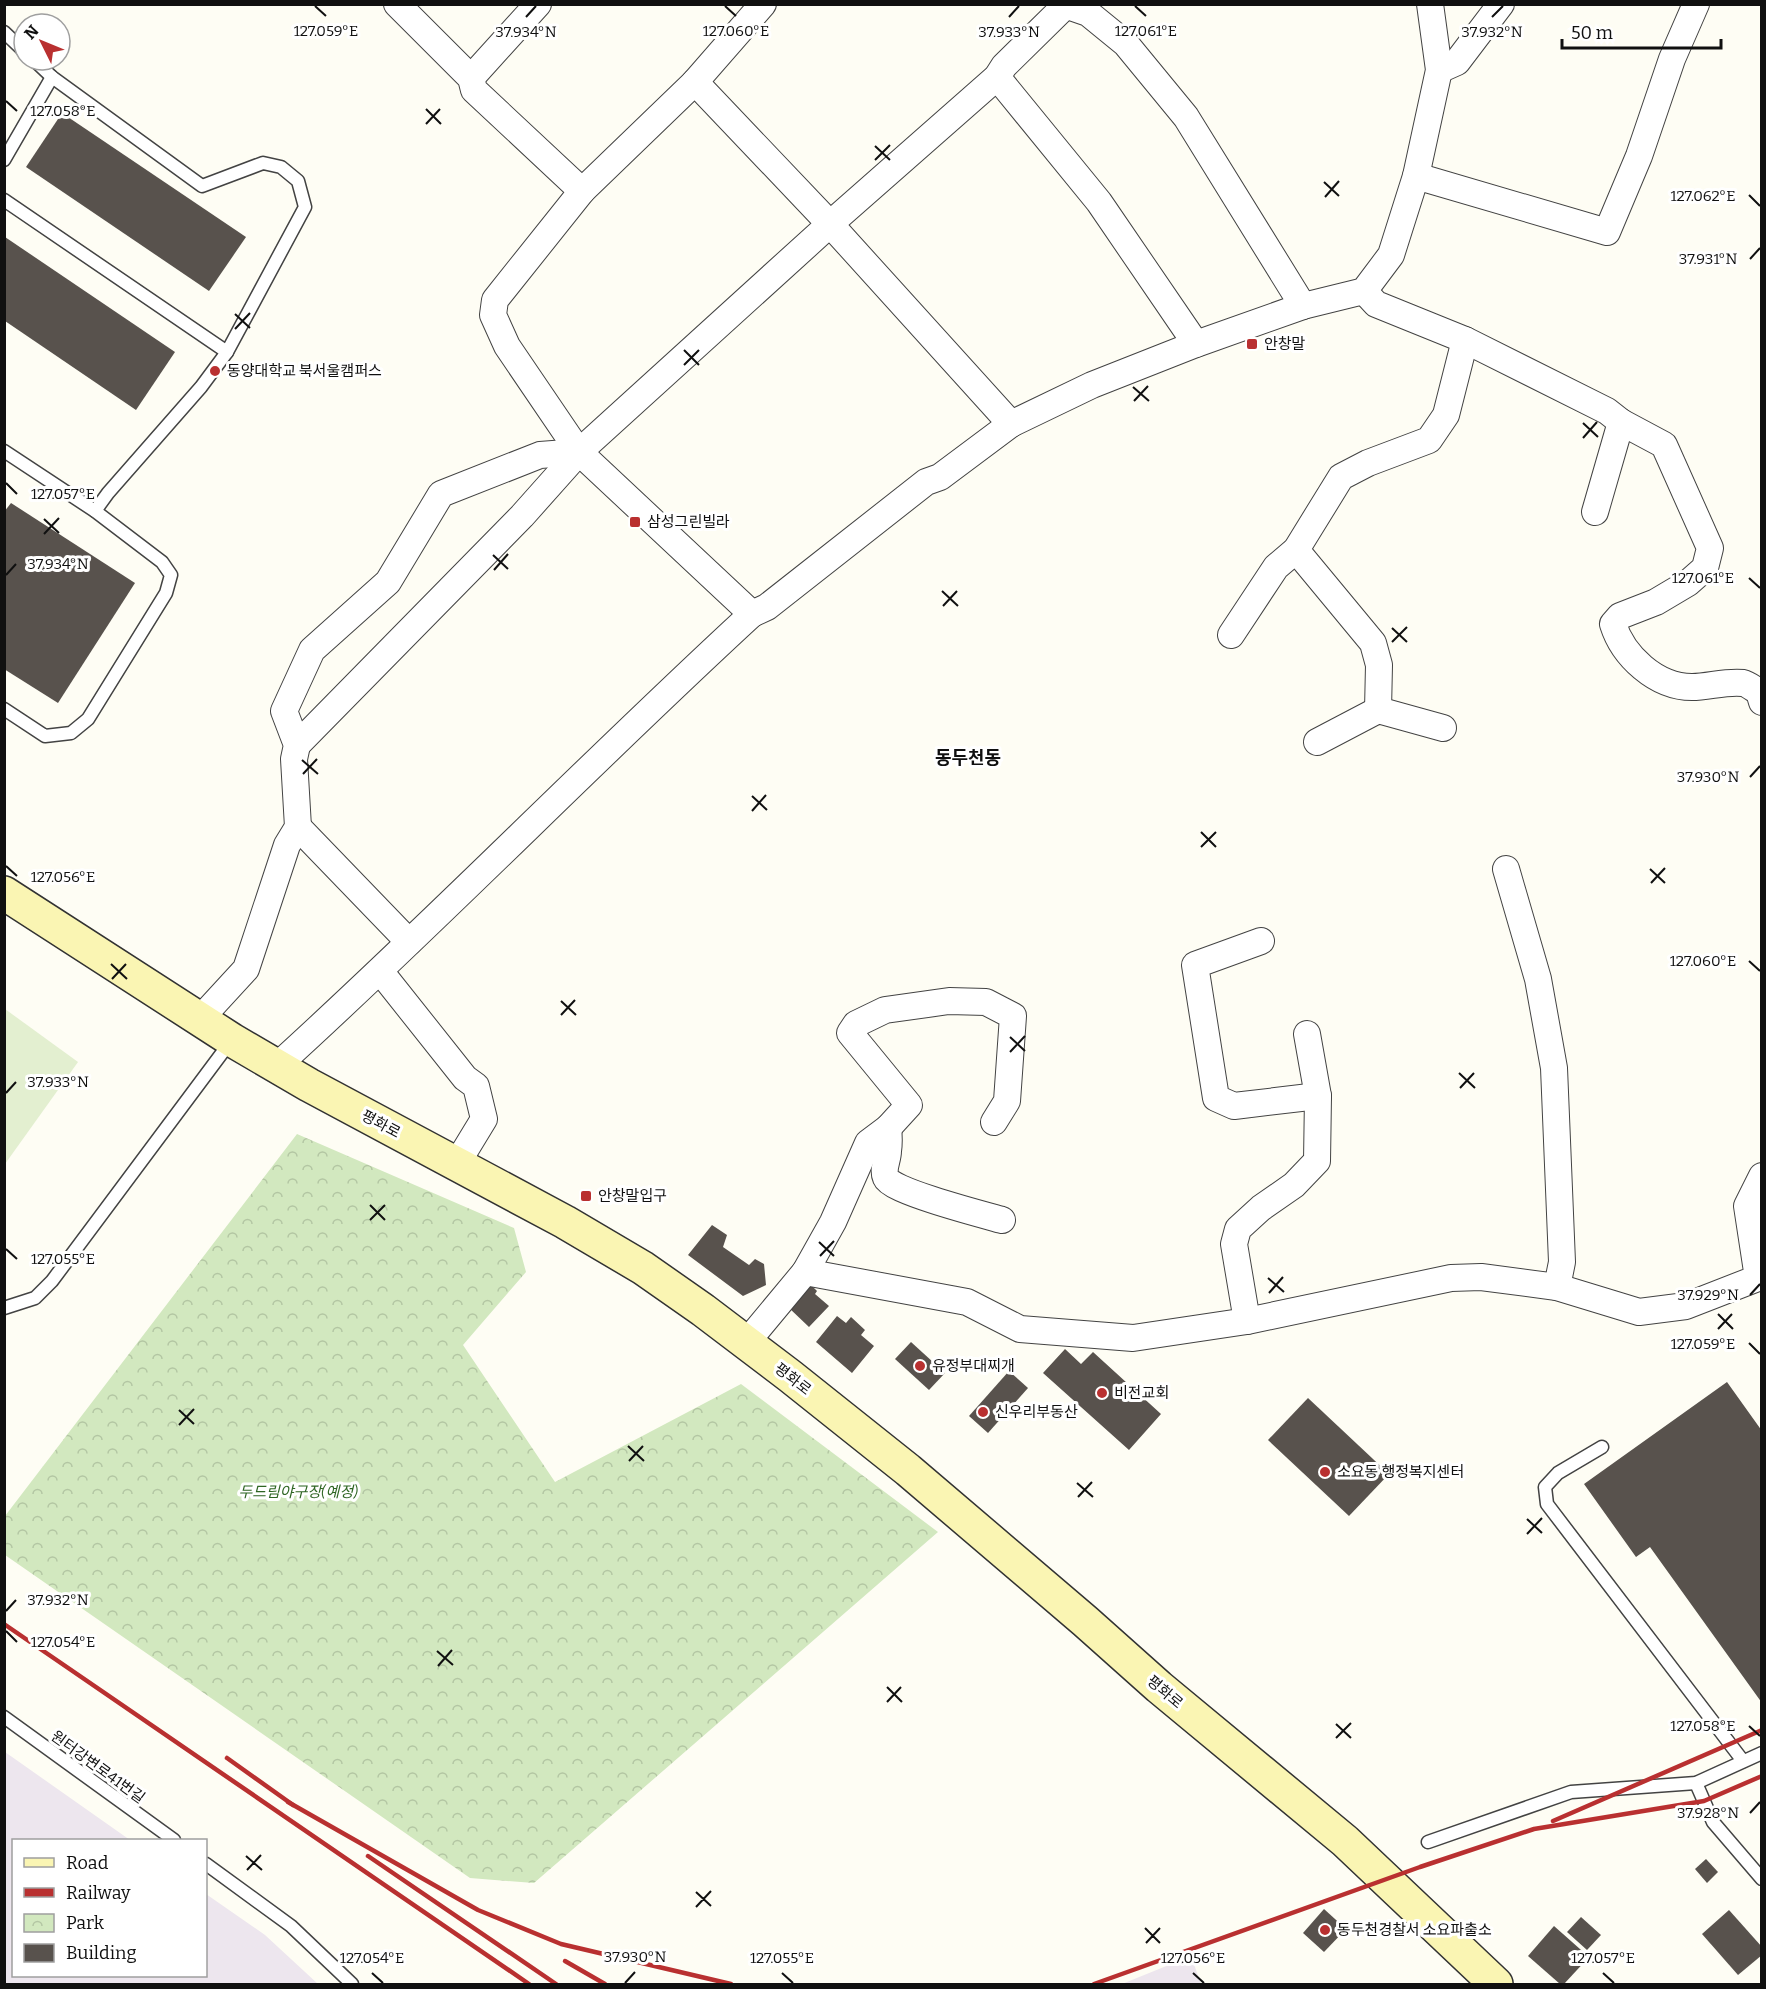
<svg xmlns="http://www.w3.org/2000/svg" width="1766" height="1989" font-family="Bitter,'Noto Sans KR',serif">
<defs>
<pattern id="park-crowns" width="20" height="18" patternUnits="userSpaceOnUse" patternTransform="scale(1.5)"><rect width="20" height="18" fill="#d2e8bf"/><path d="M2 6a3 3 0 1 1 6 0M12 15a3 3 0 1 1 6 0" fill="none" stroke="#b3c6a3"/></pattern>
</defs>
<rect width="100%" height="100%" fill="#fefdf4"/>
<!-- industrial -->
<g fill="#ede6ee">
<polygon points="5,1752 130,1840 14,1840 14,1976 206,1976 206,1894 265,1935 318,1984 5,1984"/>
<polygon points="1191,1956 1201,1984 1122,1984"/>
</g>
<!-- park -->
<polygon fill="url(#park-crowns)" points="297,1134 514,1228 526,1272 463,1345 555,1482 741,1384 938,1532 534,1883 470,1878 5,1555 5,1516"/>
<!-- pitch -->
<polygon fill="#e3efd0" points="5,1009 78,1062 5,1164"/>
<!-- building -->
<g fill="#58524d">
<polygon points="62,113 246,237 209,291 26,167"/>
<polygon points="5,237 175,352 136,410 5,321"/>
<polygon points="11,503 135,583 58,703 4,669 4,512"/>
<polygon points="712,1225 727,1235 723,1247 749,1265 755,1259 764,1264 766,1285 743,1296 688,1255"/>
<polygon points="807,1287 813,1287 817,1291 815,1294 829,1306 809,1327 788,1307"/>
<polygon points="837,1316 846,1323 851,1317 865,1330 861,1335 874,1346 852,1373 816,1342"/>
<polygon points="911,1342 945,1373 929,1390 895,1359"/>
<polygon points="1065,1349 1081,1364 1093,1352 1161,1414 1129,1450 1043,1373"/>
<polygon points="1009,1371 1028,1388 988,1433 969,1416"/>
<polygon points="1727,1382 1762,1431 1762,1703 1650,1547 1636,1557 1584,1484"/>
<polygon points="1308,1398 1389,1474 1349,1516 1268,1440"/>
<polygon points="1706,1859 1718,1872 1707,1883 1695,1869"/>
<polygon points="1324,1909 1346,1929 1324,1952 1303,1933"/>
<polygon points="1729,1910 1762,1947 1762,1955 1738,1975 1702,1934"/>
<polygon points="1581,1917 1601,1935 1587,1950 1567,1932"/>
<polygon points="1554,1926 1589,1957 1564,1984 1560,1984 1528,1956"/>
</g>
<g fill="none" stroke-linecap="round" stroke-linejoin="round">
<!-- lane casing -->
<g stroke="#434343" stroke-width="15">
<g id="lane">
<polyline points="4,32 24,51"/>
<polyline points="34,60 52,77 202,186 263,163 281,167 298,181 305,207 227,352 201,387 108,493 95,511"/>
<polyline points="4,160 52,77"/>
<polyline points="4,200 227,352"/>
<polyline points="4,451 95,511 162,562 171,575 166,593 88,719 71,733 45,736 4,709"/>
<polyline points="4,1308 35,1298 52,1281 231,1041"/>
<polyline points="1602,1447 1558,1473 1545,1487 1547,1504 1743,1761"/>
<polyline points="4,1717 174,1840"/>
<polyline points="1696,1783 1713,1822 1762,1879"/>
<polyline points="1428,1842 1571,1792 1696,1783 1762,1753"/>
<polyline points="206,1864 291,1926 352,1984"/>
</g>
</g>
<!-- street casing -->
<g stroke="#434343" stroke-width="28">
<g id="street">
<polyline points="397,4 471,78 474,90 582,191"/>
<polyline points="1062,4 1088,13 1126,44 1186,117 1303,306"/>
<polyline points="1439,70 1457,62 1501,4"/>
<polyline points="997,77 1099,202 1196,344"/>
<polyline points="471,78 538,4"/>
<polyline points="695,82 830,224 1011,424"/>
<polyline points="1416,176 1607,232 1639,156 1672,59 1696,4"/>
<path d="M1364,291l12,13 89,36 142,71 14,11 43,23 46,103 -5,20 -17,15 -32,19 -36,14 -7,8c10,32 43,63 79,63 16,0 34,-6 51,-4 5,1 11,6 16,9l3,10"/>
<polyline points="1595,512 1621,422"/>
<polyline points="1296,550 1373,643 1379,665 1378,710"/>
<polyline points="752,614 579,452 507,346 493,315 495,300 582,191 695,82 763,4"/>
<polyline points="1231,635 1276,567 1296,550 1341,477 1368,463 1429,440 1446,415 1465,340"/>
<polyline points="1317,742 1378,710 1443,728"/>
<polyline points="297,745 522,516 579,452 830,224 997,77 1004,66 1065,6"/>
<polyline points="298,827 409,942"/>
<polyline points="1506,869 1538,979 1554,1068 1562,1262 1557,1287"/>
<polyline points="1261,941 1195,965 1216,1098 1234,1106 1318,1096"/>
<polyline points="380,971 465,1078 476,1086 484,1119 456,1165"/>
<polyline points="200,1019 246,969 287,845 298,827 294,759 297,745 284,711 312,650 388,582 441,494 540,455 579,452"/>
<path d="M277,1066c162,-147 314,-304 475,-452l15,-7 159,-125 14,-5 71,-53 81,-39 104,-41 107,-38 61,-15 27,-36 25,-79 23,-106 -9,-66"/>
<path d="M888,1128c1,8 1,16 0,23 0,9 -6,18 -2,27 5,13 98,37 116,42"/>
<polyline points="805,1272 967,1302 1020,1329 1133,1338 1247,1321 1451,1278 1481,1277 1557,1287 1639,1312 1686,1306 1758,1278 1747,1206 1762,1176"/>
<polyline points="1247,1321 1234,1244 1238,1229 1261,1208 1294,1185 1317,1161 1318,1096 1307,1034"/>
<polyline points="746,1343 805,1272 833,1222 868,1143 888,1128 909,1105 850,1033 856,1024 885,1010 949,1001 986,1002 1013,1016 1007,1101 994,1122"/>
</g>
</g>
<!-- secondary casing -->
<g stroke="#323232" stroke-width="36">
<polyline id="secondary" points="4,893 232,1040 309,1085 565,1222 643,1268 703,1310 790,1376 908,1470 1085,1621 1159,1687 1345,1841 1496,1984"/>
</g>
<!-- lane -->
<use href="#lane" stroke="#fff" stroke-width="12"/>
<!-- street -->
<use href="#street" stroke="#fff" stroke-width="26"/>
<!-- secondary -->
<use href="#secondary" stroke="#faf5b3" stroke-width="33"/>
<!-- rail -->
<g stroke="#b93030" stroke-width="4.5">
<polyline points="4,1624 529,1984"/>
<polyline points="227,1758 293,1805"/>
<polyline points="288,1802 478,1910 561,1944 731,1984"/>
<polyline points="1553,1821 1762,1730"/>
<polyline points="368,1856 556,1984"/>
<polyline points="565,1961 605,1984"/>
<polyline points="1094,1984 1420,1867 1534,1829 1704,1801 1762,1776"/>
</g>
</g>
<!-- ticks -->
<path fill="none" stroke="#101010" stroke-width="2" d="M315,6l11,10M725,6l11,10M1135,6l11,10M526,17l10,-11M1009,17l10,-11M1492,17l11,-11M6,101l11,10M426,109l15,15M426,124l14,-15M875,146l15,14M875,160l15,-15M1324,182l15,14M1749,195l11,11M1325,197l14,-16M1750,259l10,-11M235,314l15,14M235,329l15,-16M684,350l15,15M684,365l15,-15M1133,387l16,14M1134,401l14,-15M1583,423l15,14M1583,438l14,-16M6,483l11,11M44,519l15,14M44,534l15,-16M493,555l15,14M494,570l14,-16M6,575l10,-11M1749,578l11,10M942,591l16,15M943,606l14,-15M1392,628l15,14M1392,642l15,-15M302,760l16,14M303,774l14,-15M1750,777l10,-11M752,796l15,14M752,811l14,-16M1201,832l15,15M1201,847l15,-15M6,866l11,10M1650,869l15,14M1651,883l14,-15M1749,961l11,10M111,964l16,15M112,979l14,-15M561,1001l15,14M561,1015l14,-15M1010,1037l15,14M1010,1052l15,-16M1459,1073l16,15M1460,1088l14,-15M6,1093l10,-11M370,1205l15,15M370,1220l15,-15M819,1242l15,14M6,1249l11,10M820,1256l14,-15M1268,1278l16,14M1269,1293l14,-16M1750,1295l10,-11M1718,1314l15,15M1718,1329l14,-15M1749,1343l11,11M179,1410l15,14M179,1425l15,-16M628,1446l16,15M629,1461l14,-15M1077,1483l16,14M1078,1497l14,-15M1527,1519l15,14M1527,1534l15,-16M6,1611l10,-11M6,1631l11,11M437,1651l16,14M438,1666l14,-16M887,1687l15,15M887,1702l14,-15M1336,1724l15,14M1749,1726l11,10M1336,1738l15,-15M1750,1813l10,-11M246,1856l16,14M247,1870l14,-15M696,1892l15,14M696,1907l15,-16M1145,1928l15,15M1146,1943l14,-15M372,1973l11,10M782,1973l11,10M1193,1973l11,10M1603,1973l11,10M625,1983l10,-11"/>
<!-- markers -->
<g fill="#b93030" stroke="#fff" stroke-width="2">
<rect x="1246" y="338" width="12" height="12" rx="3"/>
<circle cx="215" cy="371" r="6"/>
<rect x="629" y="516" width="12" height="12" rx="3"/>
<rect x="580" y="1190" width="12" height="12" rx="3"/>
<circle cx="920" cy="1366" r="6"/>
<circle cx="1102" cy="1393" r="6"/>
<circle cx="983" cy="1412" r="6"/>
<circle cx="1325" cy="1472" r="6"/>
<circle cx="1325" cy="1930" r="6"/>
</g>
<g text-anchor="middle" stroke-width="6" stroke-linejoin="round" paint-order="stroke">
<!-- poi labels -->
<g font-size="15" fill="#101010" stroke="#fff" text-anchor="start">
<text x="1264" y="349">안창말</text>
<text x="227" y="376">동양대학교 북서울캠퍼스</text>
<text x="647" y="527">삼성그린빌라</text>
<text x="598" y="1201">안창말입구</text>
<text x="932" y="1371">유정부대찌개</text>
<text x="1114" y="1398">비전교회</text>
<text x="995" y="1417">신우리부동산</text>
<text x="1337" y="1477">소요동 행정복지센터</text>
<text x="1337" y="1935">동두천경찰서 소요파출소</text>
</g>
<!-- street labels -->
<g font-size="15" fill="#101010" stroke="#fff">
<text transform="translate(381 1124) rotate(28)" y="5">평화로</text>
<text transform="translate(793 1379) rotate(38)" y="5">평화로</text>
<text transform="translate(1165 1692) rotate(40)" y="5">평화로</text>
<text transform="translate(98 1767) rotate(36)" y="5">원터강변로41번길</text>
</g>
<!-- park labels -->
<g font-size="15" font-style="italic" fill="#2e6523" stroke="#fff">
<text x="298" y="1497">두드림야구장(예정)</text>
</g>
<!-- quarter labels -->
<g font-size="18" font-weight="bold" fill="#101010" stroke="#fff">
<text x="968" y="764">동두천동</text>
</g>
</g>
<g font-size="15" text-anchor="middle" fill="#101010" stroke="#fff" stroke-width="6" stroke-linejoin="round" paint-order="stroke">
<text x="326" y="36">127.059°E</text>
<text x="736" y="36">127.060°E</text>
<text x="1146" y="36">127.061°E</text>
<text x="526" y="37">37.934°N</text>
<text x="1009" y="37">37.933°N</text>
<text x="1492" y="37">37.932°N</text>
<text x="63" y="116">127.058°E</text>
<text x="1703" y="201">127.062°E</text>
<text x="1708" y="264">37.931°N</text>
<text x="63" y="499">127.057°E</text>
<text x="58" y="569">37.934°N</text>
<text x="1703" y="583">127.061°E</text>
<text x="1708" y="782">37.930°N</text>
<text x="63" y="882">127.056°E</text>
<text x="1703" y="966">127.060°E</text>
<text x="58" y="1087">37.933°N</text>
<text x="63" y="1264">127.055°E</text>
<text x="1708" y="1300">37.929°N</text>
<text x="1703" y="1349">127.059°E</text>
<text x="58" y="1605">37.932°N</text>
<text x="63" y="1647">127.054°E</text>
<text x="1703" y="1731">127.058°E</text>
<text x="1708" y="1818">37.928°N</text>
<text x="635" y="1962">37.930°N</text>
<text x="372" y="1963">127.054°E</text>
<text x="782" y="1963">127.055°E</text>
<text x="1193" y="1963">127.056°E</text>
<text x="1603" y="1963">127.057°E</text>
</g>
<!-- border -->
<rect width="1766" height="1989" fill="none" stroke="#101010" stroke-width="12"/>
<!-- legend -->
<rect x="12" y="1839" width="195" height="138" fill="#ffffff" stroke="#9f9f9f" stroke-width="1.5"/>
<rect x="24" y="1858" width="30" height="9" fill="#faf5b3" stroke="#9f9f9f" stroke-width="1.5"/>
<text x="66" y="1869" font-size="18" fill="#101010">Road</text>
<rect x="24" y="1888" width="30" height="9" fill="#b93030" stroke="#9f9f9f" stroke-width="1.5"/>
<text x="66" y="1899" font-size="18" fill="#101010">Railway</text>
<rect x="24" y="1914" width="30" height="18" fill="url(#park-crowns)" stroke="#9f9f9f" stroke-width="1.5"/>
<text x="66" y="1929" font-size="18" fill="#101010">Park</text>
<rect x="24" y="1944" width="30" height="18" fill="#58524d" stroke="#9f9f9f" stroke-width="1.5"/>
<text x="66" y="1959" font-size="18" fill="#101010">Building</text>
<!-- north arrow -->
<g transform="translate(42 42) rotate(313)"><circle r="28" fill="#ffffff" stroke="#9f9f9f" stroke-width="1.5"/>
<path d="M0-4.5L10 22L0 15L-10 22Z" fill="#b93030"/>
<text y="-9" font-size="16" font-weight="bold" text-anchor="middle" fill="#101010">N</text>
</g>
<!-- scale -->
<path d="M1562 39v9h159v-9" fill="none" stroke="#101010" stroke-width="3"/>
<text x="1571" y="39" font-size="18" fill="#101010" stroke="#ffffff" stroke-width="4.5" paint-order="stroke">50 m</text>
</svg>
